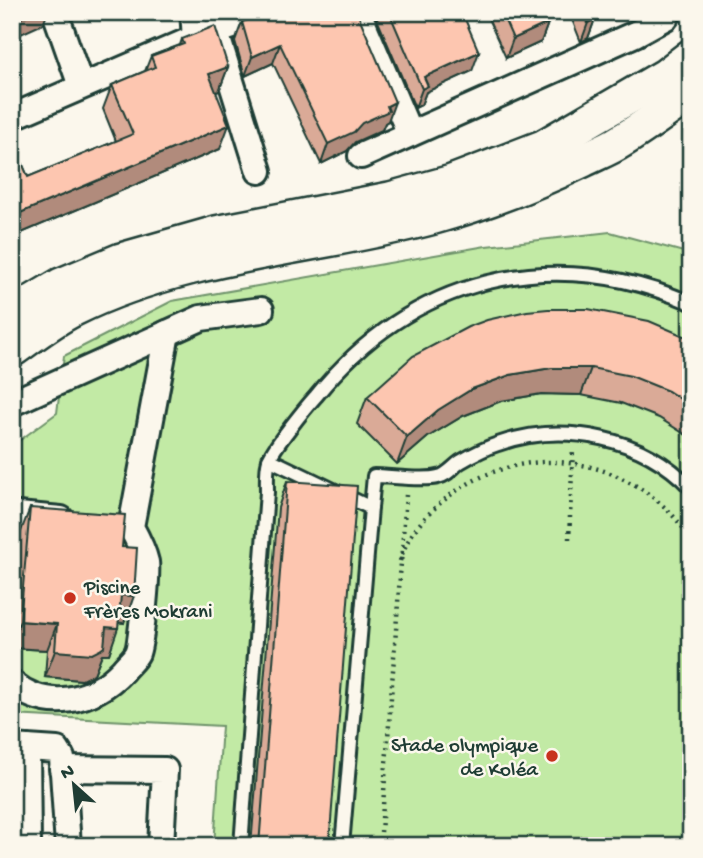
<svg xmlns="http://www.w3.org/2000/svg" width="703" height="858" font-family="'Gochi Hand',sans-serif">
<rect width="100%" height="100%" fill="#fbf7ec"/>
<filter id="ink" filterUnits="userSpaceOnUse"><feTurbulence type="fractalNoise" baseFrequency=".0143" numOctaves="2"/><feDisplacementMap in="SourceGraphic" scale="14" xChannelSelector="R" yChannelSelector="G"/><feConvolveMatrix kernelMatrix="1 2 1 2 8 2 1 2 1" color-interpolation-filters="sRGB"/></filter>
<g filter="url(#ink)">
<!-- green -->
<polygon fill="#c2eaa5" stroke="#70946c" stroke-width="2" points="610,232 691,254 691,846 214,846 222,726 12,715 12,446 57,413 64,356 172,301 486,246"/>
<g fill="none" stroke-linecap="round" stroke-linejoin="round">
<!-- lane casing -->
<g stroke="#1f3d34" stroke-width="18">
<g id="lane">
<polyline points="269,459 371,508 342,846"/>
<path d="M371,508l3,-32c16,0 49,5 64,1 8,-1 15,-10 22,-15 12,-7 25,-14 38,-18 66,-23 145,-7 193,44"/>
<path d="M241,846c7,-92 13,-184 20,-275 2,-27 4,-53 6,-79 0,-10 -1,-23 2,-32 3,-11 37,-53 47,-64 96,-119 234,-153 375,-93"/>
</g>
</g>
<!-- street casing -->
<g stroke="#1f3d34" stroke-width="30">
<g id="street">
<polyline points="55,12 81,86"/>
<polyline points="193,12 195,38"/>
<polyline points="358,12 410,134"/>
<polyline points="218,39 259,171"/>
<polyline points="12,117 195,38 277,12"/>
<polyline points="361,156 635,34 666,17 669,12"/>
<polyline points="12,403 201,318 261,310"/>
<polyline points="12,516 18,515 61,519"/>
<path d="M12,683c35,29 81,19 111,-13 4,-5 11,-11 14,-17 4,-8 11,-82 9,-91 -3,-13 -9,-24 -15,-35l36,-194"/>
<polyline points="12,747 57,750 62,758 68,846"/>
<polyline points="27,748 28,846"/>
<polyline points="62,769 165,770 161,846"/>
</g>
</g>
<!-- secondary casing -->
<g stroke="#1f3d34" stroke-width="38">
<g id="secondary">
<polyline points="12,314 61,285 121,260 216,233 390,199 452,182 543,147 665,76 691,56"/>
<path d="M12,350c20,-14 40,-30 62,-41 113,-56 241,-60 360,-92 51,-14 101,-34 149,-57 12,-6 26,-11 38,-19 24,-14 47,-32 70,-48"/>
</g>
</g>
<!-- path -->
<g stroke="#1f3d34" stroke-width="4.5" stroke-dasharray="2 5" stroke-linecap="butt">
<polyline points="569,539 573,449"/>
<path d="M400,561c6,-25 28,-49 48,-64 78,-60 189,-41 243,42"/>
<polyline points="380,846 406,495"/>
<polyline points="686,846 691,783"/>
</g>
<!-- lane -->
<use href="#lane" stroke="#fbf7ec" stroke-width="12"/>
<!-- street -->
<use href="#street" stroke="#fbf7ec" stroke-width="24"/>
<!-- secondary -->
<use href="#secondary" stroke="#fbf7ec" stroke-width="33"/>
</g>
<!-- wall -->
<g fill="#daaa97" stroke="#1f3d34" stroke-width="2">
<polygon points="269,12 388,121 385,123 382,130 355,142 347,151 321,164 273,63 245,76 235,41 242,22"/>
<polygon points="374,12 462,12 472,71 426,92 421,105 415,108"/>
<polygon points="485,12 544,12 548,23 541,42 506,58"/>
<polygon points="569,12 595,12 595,19 588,38 581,42"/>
<polygon points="182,39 228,67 219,91 216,92 220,149 12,237 12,139 28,177 116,141 103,109 112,85 145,71 151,56 180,45"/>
<polygon points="691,339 691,438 659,418 621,403 581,395 541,394 501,401 463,416 428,437 397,464 357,424 367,397"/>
<polygon points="287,481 329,846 251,846 278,508"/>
<polygon points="30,508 122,547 124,623 119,622 109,654 102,654 94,674 82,680 45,677 47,650 12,648 12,630 20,534"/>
</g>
<!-- shaded-wall -->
<g fill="#b18b7b" stroke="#1f3d34" stroke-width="2">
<polygon points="33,12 48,12 43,24 12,38 12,22"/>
<polygon points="595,19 588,38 581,42 588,23"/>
<polygon points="548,23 541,42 506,58 513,39"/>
<polygon points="280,44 273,63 245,76 252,57"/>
<polygon points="479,52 472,71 426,92 421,105 415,108 422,89 424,77"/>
<polygon points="228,67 219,91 200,99 209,74"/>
<polygon points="395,102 388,121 385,123 382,130 355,142 347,151 321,164 328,144 387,106"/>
<polygon points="229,125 220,149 12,237 12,233 20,213"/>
<polygon points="551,368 591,368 581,395 541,394 501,401 463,416 428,437 397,464 407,437 438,410 472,389 510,375"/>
<polygon points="121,595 134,596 124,623 111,622"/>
<polygon points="20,621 57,624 47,650 12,648 12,644"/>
<polygon points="106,627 118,628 109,654 102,654 94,674 82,680 45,677 55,651"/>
</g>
<!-- building -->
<g fill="#fdc6b0" stroke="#1f3d34" stroke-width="2">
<polygon points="12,12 33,12 12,22"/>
<polygon points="269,12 357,12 395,102 387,106 389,111 362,123 354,132 328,144 280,44 252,57 242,22"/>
<polygon points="389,12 462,12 479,52 424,77 428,86 422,89"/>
<polygon points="501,12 544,12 548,23 513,39"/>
<polygon points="584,12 595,12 595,19 588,23"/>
<polygon points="215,26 228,67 209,74 229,125 20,213 12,195 12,139 28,177 133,134 112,85 155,67 151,56 184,44 182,39"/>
<polygon points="548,309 588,309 649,321 691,339 691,406 668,391 631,376 591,368 551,368 510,375 472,389 438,410 407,437 367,397 413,356 468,327 487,320 527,311"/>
<polygon points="287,481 357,486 329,846 259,846"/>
<polygon points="30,508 125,515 122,547 137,548 134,596 121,595 118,628 106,627 104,647 100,650 92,654 55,651 57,624 20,621"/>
</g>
</g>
<!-- markers -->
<g fill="#c8321e" stroke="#fbf7ec" stroke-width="2.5">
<circle cx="70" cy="598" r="7"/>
<circle cx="552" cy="756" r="7"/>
</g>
<g text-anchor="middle" stroke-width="5" stroke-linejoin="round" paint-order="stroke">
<!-- poi labels -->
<g font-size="21" fill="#1f3d34" stroke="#fbf7ec" text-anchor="start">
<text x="84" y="593">Piscine<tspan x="84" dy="24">Frères Mokrani</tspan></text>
<text x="538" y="751" text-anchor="end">Stade olympique<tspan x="538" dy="24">de Koléa</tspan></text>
</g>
</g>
<!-- margin -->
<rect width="703" height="858" fill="none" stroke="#fbf7ec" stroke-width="42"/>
<rect x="21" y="21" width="661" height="816" fill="none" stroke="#1f3d34" stroke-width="2.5" filter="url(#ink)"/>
<!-- north arrow -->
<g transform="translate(74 785) rotate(333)" stroke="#fbf7ec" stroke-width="5" paint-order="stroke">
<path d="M0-5L12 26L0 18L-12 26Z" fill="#1f3d34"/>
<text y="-10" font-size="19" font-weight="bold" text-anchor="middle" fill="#1f3d34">N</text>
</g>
</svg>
